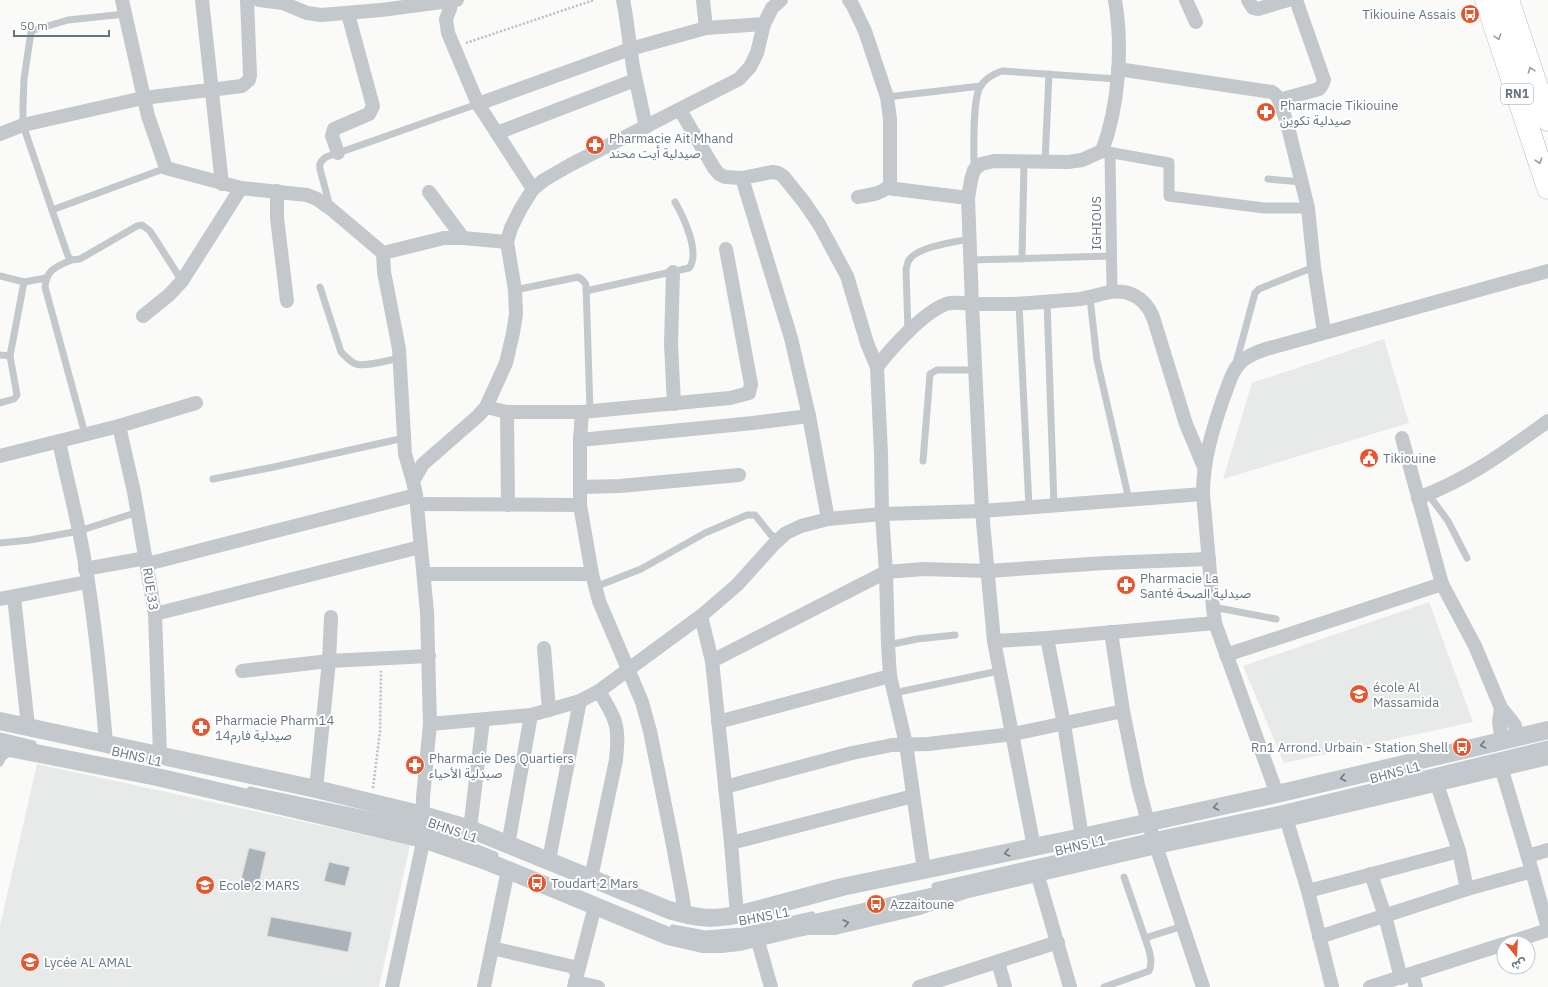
<svg xmlns="http://www.w3.org/2000/svg" width="1548" height="987" font-family="'IBM Plex Sans','Noto Sans Arabic',sans-serif">
<rect width="100%" height="100%" fill="#fafaf8"/>
<!-- built -->
<g fill="#e8e9e9">
<polygon points="1384,339 1409,423 1223,479 1252,383"/>
<polygon points="1429,602 1473,722 1284,763 1243,666"/>
<polygon points="37,764 410,845 379,987 0,987 0,926"/>
</g>
<!-- building -->
<g fill="#aab3b9" stroke="#dcdcda">
<polygon points="249,848 266,852 257,892 239,888"/>
<polygon points="329,862 350,867 345,886 324,881"/>
<polygon points="271,917 352,932 348,952 267,936"/>
</g>
<g fill="none" stroke-linecap="round" stroke-linejoin="round">
<!-- trunk casing -->
<g stroke="#b4b9bd" stroke-width="23">
<g id="trunk">
<polyline points="1486,0 1548,188"/>
<polyline points="1508,0 1548,120"/>
</g>
</g>
<!-- path -->
<g stroke="#bbbfc2" stroke-width="2.5" stroke-dasharray="2 2" stroke-linecap="butt">
<polyline points="466,43 594,0"/>
<polyline points="373,788 380,731 381,671"/>
</g>
<!-- service -->
<g stroke="#c3c8cc" stroke-width="7">
<polyline points="125,14 68,20 34,30 31,32 24,79 23,105 23,125 52,210 166,168"/>
<polyline points="887,97 981,86"/>
<polyline points="1045,162 1049,74"/>
<path d="M974,170c0,-19 -2,-68 6,-83 5,-9 13,-13 22,-16l115,8"/>
<polyline points="1268,179 1302,182"/>
<path d="M330,207l-10,-38c-1,-6 1,-8 6,-12 51,-17 101,-36 152,-53"/>
<polyline points="52,210 68,256 71,260 80,259 137,226 142,225 150,231 182,281"/>
<polyline points="1022,259 1024,162"/>
<path d="M71,260c-15,7 -24,9 -26,27l40,147"/>
<polyline points="970,260 1110,256"/>
<polyline points="0,276 24,282 46,278"/>
<path d="M320,287l21,65c4,4 9,10 15,12 11,3 32,-4 44,-6"/>
<path d="M515,290l63,-13c4,2 6,4 8,8l4,126"/>
<path d="M586,291l103,-23c12,-15 -6,-52 -14,-66"/>
<polyline points="1090,298 1097,360 1129,500"/>
<polyline points="1047,302 1054,505"/>
<polyline points="1019,304 1029,507"/>
<path d="M908,332l-2,-63c1,-2 1,-6 3,-9 8,-13 45,-18 61,-21"/>
<polyline points="0,355 10,356"/>
<polyline points="1236,363 1255,293 1259,289 1314,267"/>
<polyline points="0,403 14,399 17,395 10,356 24,282"/>
<polyline points="923,461 930,374 937,370 976,370"/>
<polyline points="213,479 274,467 404,438"/>
<polyline points="1428,494 1448,521 1467,558"/>
<polyline points="0,543 30,540 79,531 138,512"/>
<polyline points="595,587 641,569 705,533 747,515 755,515 771,535 779,539"/>
<polyline points="1213,607 1276,619"/>
<polyline points="888,645 917,639 955,635"/>
<polyline points="894,693 999,671"/>
<polyline points="0,736 33,744"/>
<polyline points="0,763 3,757 13,751"/>
<polyline points="250,790 423,826 495,855"/>
<polyline points="1124,877 1145,938 1183,926"/>
<polyline points="935,886 1153,836 1281,809 1548,744"/>
<polyline points="808,919 942,889"/>
<polyline points="673,928 705,934 742,931 812,915"/>
<path d="M1104,987l45,-16c5,-10 -1,-23 -4,-33"/>
</g>
<!-- pedestrian -->
<g stroke="#c3c8cc" stroke-width="11">
<polyline points="1102,151 1169,163 1169,196 1264,208 1308,208"/>
<polyline points="1110,152 1112,292"/>
</g>
<!-- minor -->
<g stroke="#c3c8cc" stroke-width="14">
<polyline points="122,0 148,116 166,168 241,188 307,195 317,199 331,209 383,253 444,238 463,238 507,242"/>
<polyline points="202,0 222,184"/>
<polyline points="259,0 283,3 307,13 321,15 381,10 457,0"/>
<polyline points="451,0 450,9 446,19 448,33 478,104 533,189"/>
<polyline points="623,0 625,10 633,67 646,127"/>
<polyline points="703,0 706,28"/>
<path d="M849,0l3,4 13,27 22,66 3,22v65c-6,10 -22,11 -32,13"/>
<path d="M1115,0c8,47 4,106 -13,151l-20,9 -14,2 -74,-1 -13,3 -7,6 -3,10 -3,18 4,106 10,207 12,130 53,-3 168,-15"/>
<polyline points="1186,0 1196,22"/>
<polyline points="1248,0 1253,8 1258,9 1288,0"/>
<polyline points="1118,69 1272,92 1276,95 1279,100 1287,123 1308,208 1314,267 1324,332"/>
<polyline points="1279,100 1319,89 1322,85 1324,80 1296,0"/>
<polyline points="478,104 630,49 706,28 764,24"/>
<polyline points="680,110 714,168 719,174 725,177 742,178 772,172 778,173 783,176 804,202 819,224 847,276 867,343 877,367"/>
<polyline points="497,133 635,80"/>
<polyline points="0,134 23,125 143,98 242,86 249,80 250,75 247,0"/>
<polyline points="338,153 332,136 334,129 369,114 373,106 348,14"/>
<polyline points="742,178 791,338 809,416 828,519"/>
<polyline points="887,188 968,198"/>
<polyline points="277,191 277,218 287,301"/>
<polyline points="429,192 463,238"/>
<polyline points="383,253 384,272 399,349 405,454 413,481"/>
<polyline points="673,272 671,344 674,404"/>
<polyline points="143,316 169,295 182,281 241,188"/>
<polyline points="486,407 507,412 582,412 730,398 749,393 751,384 726,249"/>
<polyline points="507,412 508,505"/>
<polyline points="582,412 580,440 580,505 592,574 599,601 642,702 650,731 671,835 682,894 685,915"/>
<polyline points="119,426 134,492 155,614 160,754"/>
<polyline points="1402,438 1442,584 1475,646 1501,708 1511,720 1515,726 1517,737"/>
<polyline points="580,440 753,423 809,416"/>
<path d="M59,441c6,30 14,60 20,90 14,69 21,141 27,212"/>
<polyline points="0,456 119,426 196,403"/>
<polyline points="580,487 620,486 739,475"/>
<path d="M1418,498c51,-19 87,-46 130,-77"/>
<polyline points="417,504 580,505"/>
<polyline points="147,564 416,495"/>
<polyline points="85,569 146,558"/>
<polyline points="425,574 592,574"/>
<polyline points="14,597 28,726"/>
<polyline points="0,599 87,582"/>
<polyline points="155,614 420,547"/>
<polyline points="701,616 712,661 731,843 737,915"/>
<polyline points="1111,632 1123,711 1138,785 1148,822 1203,987"/>
<polyline points="1047,638 1064,724 1082,837"/>
<polyline points="994,641 1034,847"/>
<polyline points="544,648 549,710"/>
<polyline points="1226,655 1442,584"/>
<polyline points="712,661 886,572 924,569 988,571 1105,563 1209,559"/>
<polyline points="242,671 329,661 429,656"/>
<polyline points="1501,708 1499,722 1502,740"/>
<polyline points="718,722 890,676"/>
<polyline points="430,724 531,715 580,701 599,691 701,616 737,585 774,544 786,533 801,526 828,519 882,514 982,511 1203,494"/>
<polyline points="1501,767 1532,871 1548,929"/>
<polyline points="1436,781 1459,851 1467,889"/>
<polyline points="725,787 852,753 892,745 928,744 1013,734 1123,711"/>
<polyline points="316,789 329,661 331,617"/>
<path d="M1277,794l-62,-171 -2,-16 -10,-113c0,-33 9,-63 20,-95 5,-12 8,-28 19,-38 7,-6 15,-9 24,-12l282,-78"/>
<polyline points="1286,818 1308,891 1332,987"/>
<polyline points="470,829 483,720"/>
<polyline points="731,843 913,796"/>
<polyline points="508,845 531,715"/>
<polyline points="1528,856 1548,850"/>
<polyline points="549,861 552,844 580,701"/>
<path d="M924,870l-18,-126 -16,-68 -2,-31 -2,-73 -4,-58 -1,-60 -4,-87c14,-19 47,-55 69,-63 10,-3 18,0 28,0 10,0 20,0 30,0 26,0 51,-3 76,-5 15,-2 33,-11 48,-6 13,4 20,12 25,24l33,107 18,43"/>
<polyline points="1037,873 1070,987"/>
<polyline points="1371,874 1385,916 1401,978"/>
<path d="M591,878l25,-118c1,-13 3,-28 -2,-41 -4,-10 -10,-19 -15,-28"/>
<polyline points="1308,891 1459,851"/>
<polyline points="1319,937 1467,889 1532,871"/>
<polyline points="757,938 771,987"/>
<polyline points="1508,943 1548,930"/>
<polyline points="492,948 570,966 575,969 577,974"/>
<polyline points="998,962 1005,987"/>
<polyline points="1412,974 1416,987"/>
<polyline points="575,982 598,987"/>
<polyline points="392,987 422,847 423,797 430,724 427,612 416,495 413,481 423,464 478,416 486,407 506,363 513,333 516,314 515,290 507,242 511,228 521,208 533,189 544,180 570,165 739,79 750,67 757,53 764,24 772,8 781,0"/>
<polyline points="484,987 508,870"/>
<polyline points="574,987 595,906"/>
<polyline points="919,987 1058,942"/>
<polyline points="1370,987 1504,944"/>
</g>
<!-- tertiary -->
<g stroke="#c3c8cc" stroke-width="18">
<path d="M0,721l316,68 107,26 47,14 199,81c28,8 39,10 68,5l105,-28 240,-50 195,-43 271,-64"/>
<polyline points="0,746 157,777 423,839 486,861 668,936 703,944 721,944 739,942 793,929 808,926 834,926 847,923 919,906 964,890 1156,845 1286,818 1548,756"/>
</g>
<!-- trunk -->
<use href="#trunk" stroke="#fff" stroke-width="22"/>
</g>
<!-- one-way arrows -->
<defs><path id="oneway-chevron" d="M-2-3.5L2.5 0L-2 3.5" fill="none" stroke-width="1.6" stroke-linecap="round" stroke-linejoin="round"/></defs>
<g stroke="#939fa8">
<use href="#oneway-chevron" transform="translate(1498 37) rotate(72)"/>
<use href="#oneway-chevron" transform="translate(1531 70) rotate(-108)"/>
<use href="#oneway-chevron" transform="translate(1539 161) rotate(72)"/>
</g>
<g stroke="#6a7a87">
<use href="#oneway-chevron" transform="translate(1483 745) rotate(167)"/>
<use href="#oneway-chevron" transform="translate(1343 778) rotate(167)"/>
<use href="#oneway-chevron" transform="translate(1216 807) rotate(168)"/>
<use href="#oneway-chevron" transform="translate(1007 853) rotate(168)"/>
<use href="#oneway-chevron" transform="translate(846 923) rotate(-13)"/>
</g>
<!-- icons -->
<defs>
<g id="bus-disc" transform="scale(1)"><circle r="9.5" fill="#e4572e" stroke="#fff"/><path d="M-5-6H5V4H4V6H2V4H-2V6H-4V4H-5ZM-3.5-4V0h7V-4ZM-3.5 1.2v1.5H-2V1.2ZM2 1.2v1.5H3.5V1.2Z" fill="#fff"/></g>
<g id="pharmacy-disc" transform="scale(1)"><circle r="9.5" fill="#e4572e" stroke="#fff"/><path d="M-2-6h4v4h4v4h-4v4h-4v-4h-4v-4h4Z" fill="#fff"/></g>
<g id="civic-disc" transform="scale(1)"><circle r="9.5" fill="#e4572e" stroke="#fff"/><path d="M-.6-6.5H3V-4.5H.6V-3L4-1V1h2V6H-6V1h2V-1L-.6-3ZM-1.2 2.5V6h2.4V2.5Z" fill="#fff"/></g>
<g id="school-disc" transform="scale(1)"><circle r="9.5" fill="#e4572e" stroke="#fff"/><path d="M0-5L7-2L0 1L-7-2ZM-4 1L0 2.5L4 1V4Q0 6-4 4Z" fill="#fff"/></g>
</defs>
<g fill-rule="evenodd">
<use href="#bus-disc" x="1470" y="14"/>
<use href="#pharmacy-disc" x="1266" y="112"/>
<use href="#pharmacy-disc" x="595" y="145"/>
<use href="#civic-disc" x="1369" y="458"/>
<use href="#pharmacy-disc" x="1126" y="585"/>
<use href="#school-disc" x="1359" y="694"/>
<use href="#pharmacy-disc" x="201" y="727"/>
<use href="#bus-disc" x="1462" y="747"/>
<use href="#pharmacy-disc" x="415" y="765"/>
<use href="#bus-disc" x="537" y="883"/>
<use href="#school-disc" x="205" y="885"/>
<use href="#bus-disc" x="876" y="904"/>
<use href="#school-disc" x="30" y="962"/>
</g>
<g text-anchor="middle" stroke-width="4" stroke-linejoin="round" paint-order="stroke">
<!-- shield labels -->
<rect fill="#fff" stroke="#939fa8" stroke-width="1" x="1501" y="84" width="32" height="20" rx="3"/>
<g font-size="12" font-weight="bold" fill="#657683">
<text x="1517" y="98">RN1</text>
</g>
<!-- poi labels -->
<g font-size="13" fill="#657683" stroke="#fff" text-anchor="start">
<text x="1456" y="19" text-anchor="end">Tikiouine Assais</text>
<text x="1280" y="110">Pharmacie Tikiouine<tspan x="1280" dy="15">صيدلية تكوين</tspan></text>
<text x="609" y="143">Pharmacie Ait Mhand<tspan x="609" dy="15">صيدلية أيت محند</tspan></text>
<text x="1383" y="463">Tikiouine</text>
<text x="1140" y="583">Pharmacie La<tspan x="1140" dy="15">Santé صيدلية الصحة</tspan></text>
<text x="1373" y="692">école Al<tspan x="1373" dy="15">Massamida</tspan></text>
<text x="215" y="725">Pharmacie Pharm14<tspan x="215" dy="15">صيدلية فارم14</tspan></text>
<text x="1448" y="752" text-anchor="end">Rn1 Arrond. Urbain - Station Shell</text>
<text x="429" y="763">Pharmacie Des Quartiers<tspan x="429" dy="15">صيدلية الأحياء</tspan></text>
<text x="551" y="888">Toudart 2 Mars</text>
<text x="219" y="890">Ecole 2 MARS</text>
<text x="890" y="909">Azzaitoune</text>
<text x="44" y="967">Lycée AL AMAL</text>
</g>
<!-- street labels -->
<g font-size="13" fill="#657683" stroke="#fff">
<text transform="translate(1096 223) rotate(-90)" y="5">IGHIOUS</text>
<text transform="translate(151 589) rotate(81)" y="5">RUE 33</text>
<text transform="translate(137 756) rotate(13)" y="5">BHNS L1</text>
<text transform="translate(1395 772) rotate(-15)" y="5">BHNS L1</text>
<text transform="translate(453 830) rotate(19)" y="5">BHNS L1</text>
<text transform="translate(1080 845) rotate(-13)" y="5">BHNS L1</text>
<text transform="translate(764 916) rotate(-11)" y="5">BHNS L1</text>
</g>
</g>
<!-- north arrow -->
<g transform="translate(1516 955) rotate(162)"><circle r="19" fill="#ffffff" stroke="#c1c8cd"/>
<path d="M0-3L7 15L0 10L-7 15Z" fill="#e4572e"/>
<text y="-6" font-size="11" font-weight="bold" text-anchor="middle" fill="#657683">ش</text>
</g>
<!-- scale -->
<path d="M14 30v6h95v-6" fill="none" stroke="#657683" stroke-width="2"/>
<text x="20" y="30" font-size="12" fill="#657683" stroke="#ffffff" stroke-width="3" paint-order="stroke">50 m</text>
</svg>
